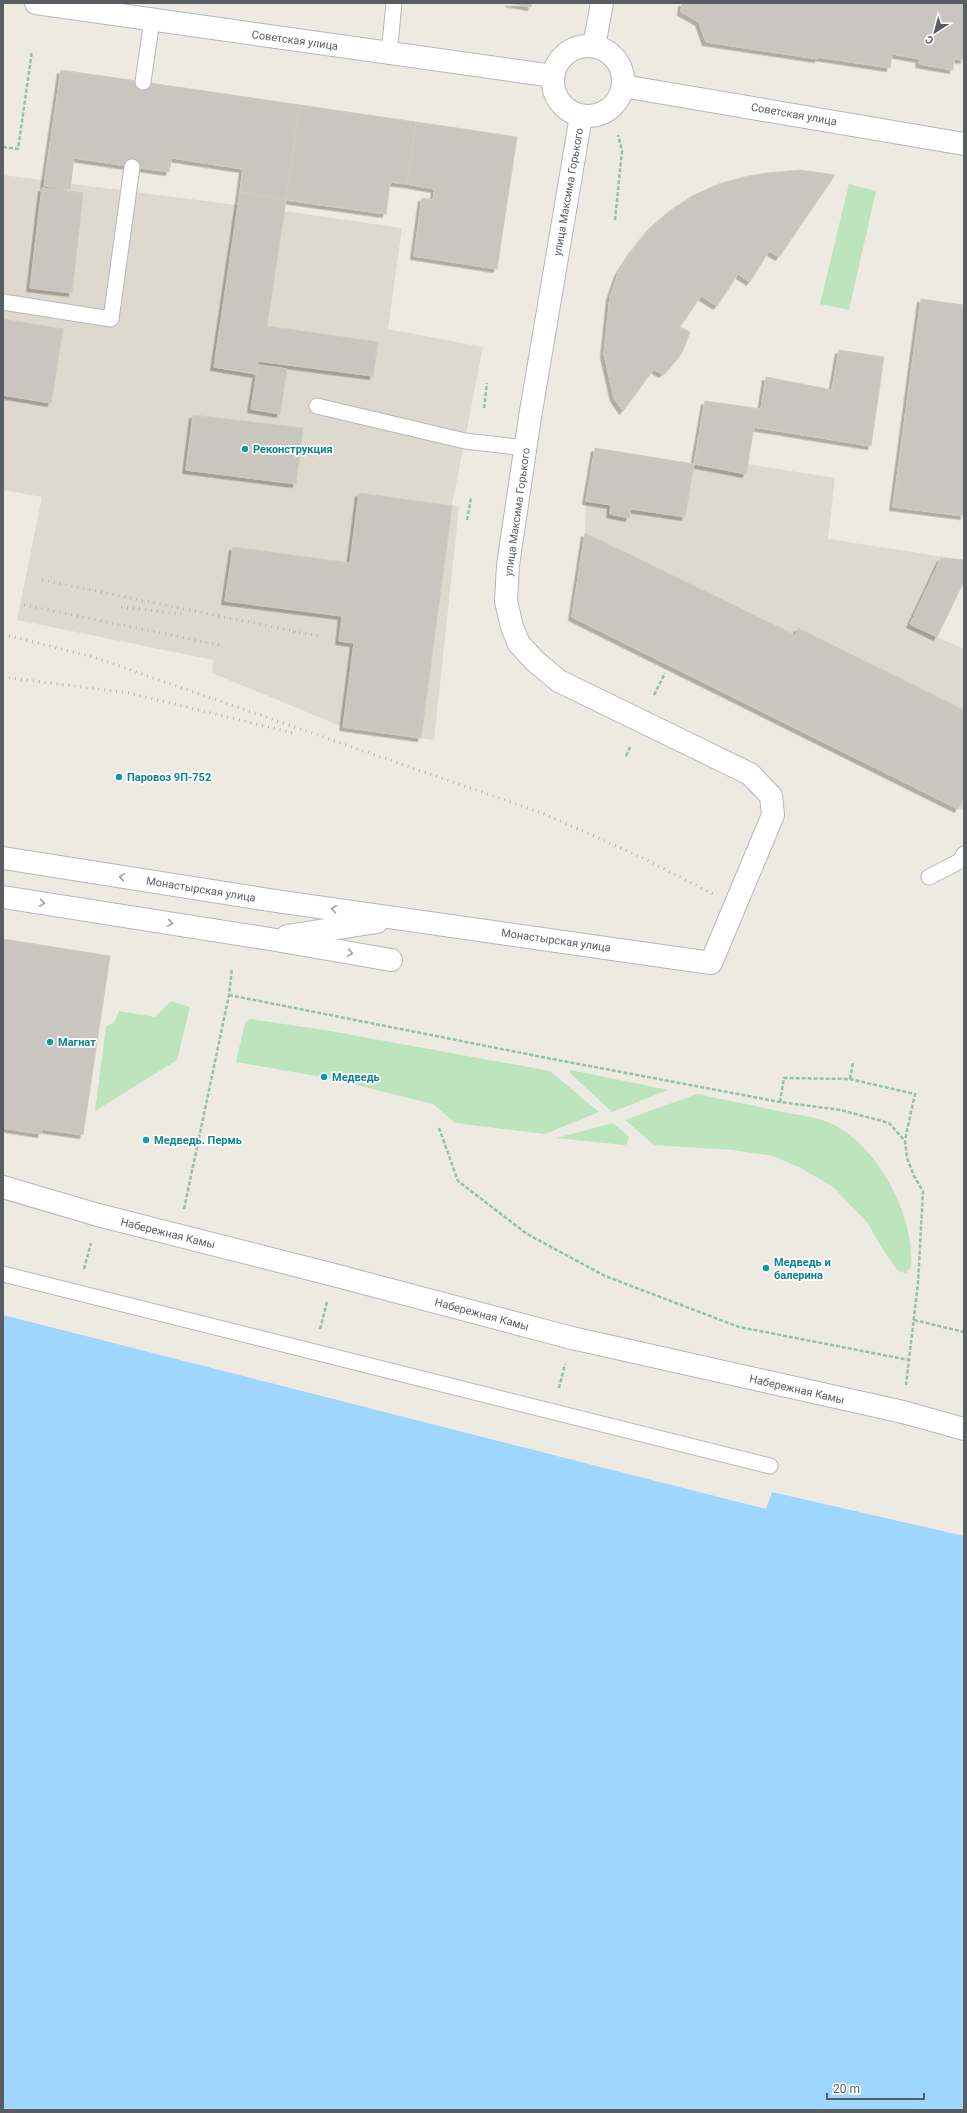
<svg xmlns="http://www.w3.org/2000/svg" width="967" height="2113" font-family="Roboto,sans-serif">
<defs>
<filter id="shadow"><feDropShadow dx="-3.5" dy="3.5" stdDeviation="0" flood-color="#0004"/></filter>
</defs>
<rect width="100%" height="100%" fill="#edeae1"/>
<!-- education -->
<g fill="#ddd9cf">
<polygon points="3,175 298,213 402,228 388,329 483,347 452,505 459,507 434,740 343,727 212,673 213,660 17,620 42,497 3,490"/>
<polygon points="595,448 746,473 747,464 835,478 828,539 964,560 964,581 937,637 964,649 964,810 958,809 572,617 585,533 586,501"/>
</g>
<!-- green -->
<g fill="#bde5bd">
<polygon points="849,184 876,191 849,310 820,304"/>
<polygon points="171,1001 190,1007 177,1060 95,1111 106,1026 114,1023 119,1011 155,1017"/>
<polygon points="250,1019 330,1031 550,1071 599,1112 545,1134 455,1123 433,1104 328,1078 236,1062 245,1023"/>
<polygon points="571,1070 668,1090 612,1112 570,1073"/>
<path d="M697,1094c29,6 58,12 86,18 14,3 29,4 42,9 50,18 91,95 86,146l-5,6 -8,-2 -15,-21 -16,-28 -34,-35 -32,-19 -28,-12 -40,-6 -79,-5 -29,-25z"/>
<polygon points="613,1123 629,1137 627,1144 624,1145 556,1138"/>
</g>
<!-- water -->
<polygon fill="#9ed6ff" points="3,1315 766,1509 772,1492 964,1536 964,2110 3,2110"/>
<!-- building -->
<g fill="#c9c6c0" stroke="#d1cbbf" filter="url(#shadow)">
<polygon points="509,3 532,3 531,7"/>
<polygon points="682,3 964,3 964,60 954,59 953,70 919,64 920,59 892,54 890,68 818,57 818,59 706,42 699,22 681,12"/>
<polygon points="61,70 300,105 286,200 240,192 243,169 172,158 169,172 74,158 70,190 44,186"/>
<polygon points="300,105 416,122 407,184 390,182 386,214 286,200"/>
<polygon points="416,122 517,137 497,269 414,256 422,198 433,200 435,189 407,184"/>
<polygon points="800,170 835,175 779,257 769,251 750,282 738,274 717,306 701,296 680,327 690,332 682,353 669,369 662,374 654,369 623,411 614,398 604,354 610,297 618,273 632,251 651,227 671,210 692,196 719,184 744,177 767,173"/>
<polygon points="42,188 83,193 72,293 30,288"/>
<polygon points="240,192 286,200 267,326 378,342 373,376 258,361 256,374 214,367"/>
<polygon points="921,299 964,305 964,516 893,507"/>
<polygon points="3,319 63,329 51,403 3,395"/>
<polygon points="839,350 884,357 871,446 754,427 746,474 694,464 705,401 761,409 766,377 832,390"/>
<polygon points="258,365 287,369 280,414 251,409"/>
<polygon points="193,415 303,428 296,484 186,470"/>
<polygon points="595,448 694,464 685,517 631,509 629,518 610,514 611,505 586,501"/>
<polygon points="359,493 452,506 421,738 343,727 354,643 339,641 342,616 225,601 233,547 350,563"/>
<polygon points="585,533 795,635 798,628 964,710 964,798 958,809 572,617"/>
<polygon points="941,558 964,560 964,581 937,637 910,624"/>
<polygon points="3,939 110,956 83,1135 42,1129 41,1134 3,1128"/>
</g>
<g fill="none" stroke-linecap="round" stroke-linejoin="round">
<!-- lane casing -->
<g stroke="#b4b7bc" stroke-width="17">
<g id="lane">
<polyline points="389,54 394,3"/>
<polyline points="143,82 152,20"/>
<polyline points="3,302 111,319 132,167"/>
<polyline points="317,406 465,441 526,448"/>
<polyline points="929,877 960,861 964,854"/>
<polyline points="3,1274 770,1466"/>
</g>
</g>
<!-- street casing -->
<g stroke="#b4b7bc" stroke-width="24">
<g id="street">
<polyline points="36,3 553,76"/>
<circle cx="588" cy="81" r="35"/>
<polyline points="594,46 602,3"/>
<polyline points="623,86 964,144"/>
<polyline points="3,858 276,901 711,963 773,815 771,796 750,774 559,681 536,662 519,644 512,627 506,601 508,565 530,417 581,116"/>
<polyline points="3,897 270,939 391,960"/>
<polyline points="287,936 377,922"/>
<polyline points="3,1187 98,1215 334,1275 572,1338 903,1412 964,1429"/>
</g>
</g>
<!-- path -->
<g stroke="#95c3a1" stroke-width="2.5" stroke-dasharray="4 2" stroke-linecap="butt">
<polyline points="3,147 18,149 32,51"/>
<polyline points="615,220 622,151 618,135"/>
<polyline points="484,408 487,383"/>
<polyline points="467,520 471,498"/>
<polyline points="654,695 665,673"/>
<polyline points="626,756 630,747"/>
<polyline points="229,995 547,1058 780,1102 841,1110 889,1123 905,1141 907,1158 914,1176 923,1191 918,1283 906,1385"/>
<polyline points="850,1079 853,1062"/>
<polyline points="780,1102 784,1078 850,1079 915,1094 905,1140"/>
<polyline points="439,1128 458,1181 527,1234 605,1276 739,1327 909,1360"/>
<polyline points="184,1209 229,995 232,968"/>
<polyline points="84,1269 91,1243"/>
<polyline points="914,1320 964,1332"/>
<polyline points="320,1329 327,1302"/>
<polyline points="559,1388 565,1364"/>
</g>
<!-- lane -->
<use href="#lane" stroke="#fff" stroke-width="15"/>
<!-- street -->
<use href="#street" stroke="#fff" stroke-width="22"/>
<!-- rail -->
<g stroke="#b2b3b3" stroke-width="3" stroke-dasharray="1 5" stroke-linecap="butt">
<polyline points="42,580 298,632"/>
<polyline points="24,605 220,645"/>
<polyline points="121,607 184,614"/>
<polyline points="293,632 321,636"/>
<polyline points="3,634 93,657 542,813 643,858 717,896"/>
<polyline points="3,677 129,693 293,733"/>
</g>
</g>
<!-- one-way arrows -->
<defs><path id="oneway-chevron" d="M-2-3.5L2.5 0L-2 3.5" fill="none" stroke-width="1.6" stroke-linecap="round" stroke-linejoin="round"/></defs>
<g stroke="#9b9ea1">
<use href="#oneway-chevron" transform="translate(122 877) rotate(-171)"/>
<use href="#oneway-chevron" transform="translate(42 903) rotate(9)"/>
<use href="#oneway-chevron" transform="translate(334 909) rotate(-172)"/>
<use href="#oneway-chevron" transform="translate(170 923) rotate(9)"/>
<use href="#oneway-chevron" transform="translate(350 953) rotate(10)"/>
</g>
<!-- markers -->
<g fill="#0f9aa8" stroke="#fff" stroke-width="1.5">
<circle cx="245" cy="449" r="4"/>
<circle cx="119" cy="777" r="4"/>
<circle cx="50" cy="1042" r="4"/>
<circle cx="324" cy="1077" r="4"/>
<circle cx="146" cy="1140" r="4"/>
<circle cx="766" cy="1268" r="4"/>
</g>
<g text-anchor="middle" stroke-width="3.5" stroke-linejoin="round" paint-order="stroke">
<!-- street labels -->
<g font-size="11" fill="#595d62" stroke="#fff">
<text transform="translate(295 40) rotate(8)" y="4">Советская улица</text>
<text transform="translate(794 114) rotate(10)" y="4">Советская улица</text>
<text transform="translate(568 192) rotate(-80)" y="4">улица Максима Горького</text>
<text transform="translate(517 512) rotate(-82)" y="4">улица Максима Горького</text>
<text transform="translate(201 889) rotate(9)" y="4">Монастырская улица</text>
<text transform="translate(556 940) rotate(8)" y="4">Монастырская улица</text>
<text transform="translate(168 1233) rotate(14)" y="4">Набережная Камы</text>
<text transform="translate(482 1314) rotate(15)" y="4">Набережная Камы</text>
<text transform="translate(797 1389) rotate(13)" y="4">Набережная Камы</text>
</g>
<!-- culture labels -->
<g font-size="11" font-weight="bold" fill="#0d838f" stroke="#fff" text-anchor="start">
<text x="253" y="453">Реконструкция</text>
<text x="127" y="781">Паровоз 9П-752</text>
<text x="58" y="1046">Магнат</text>
<text x="332" y="1081">Медведь</text>
<text x="154" y="1144">Медведь. Пермь</text>
<text x="774" y="1266">Медведь и<tspan x="774" dy="13">балерина</tspan></text>
</g>
</g>
<!-- border -->
<rect width="967" height="2113" fill="none" stroke="#595d62" stroke-width="8"/>
<!-- north arrow -->
<g transform="translate(935 32) rotate(216)" stroke="#ffffff" stroke-width="3" paint-order="stroke">
<path d="M0-3L7 15L0 10L-7 15Z" fill="#595d62"/>
<text y="-6" font-size="11" font-weight="bold" text-anchor="middle" fill="#595d62">С</text>
</g>
<!-- scale -->
<path d="M827 2093v6h97v-6" fill="none" stroke="#595d62" stroke-width="2"/>
<text x="833" y="2093" font-size="12" fill="#595d62" stroke="#ffffff" stroke-width="3" paint-order="stroke">20 m</text>
</svg>
